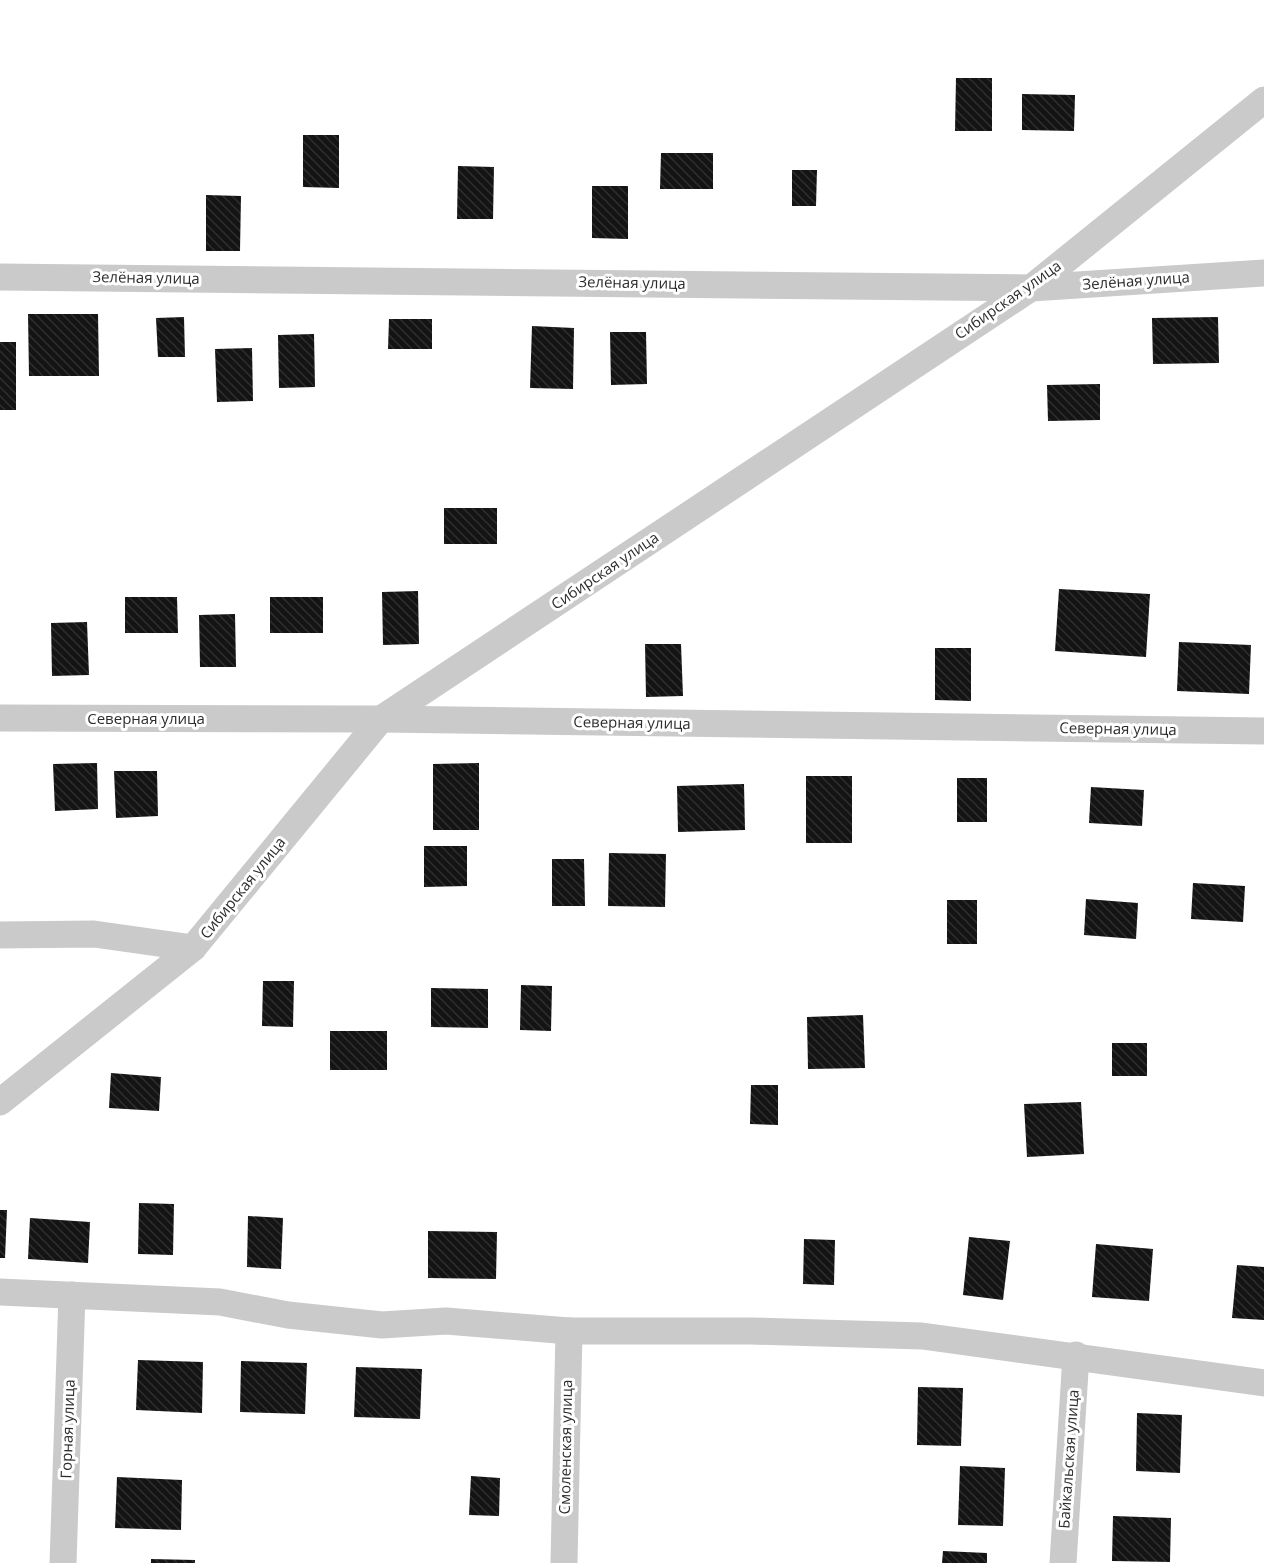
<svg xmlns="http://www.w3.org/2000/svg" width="1264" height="1563" font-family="'Open Sans',sans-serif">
<defs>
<pattern id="building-back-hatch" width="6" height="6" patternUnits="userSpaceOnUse" patternTransform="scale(1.5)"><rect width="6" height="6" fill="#141414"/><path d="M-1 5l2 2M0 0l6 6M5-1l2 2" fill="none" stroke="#2e2e2e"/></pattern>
</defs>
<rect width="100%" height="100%" fill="#fff"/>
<!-- building -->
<g fill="url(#building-back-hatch)">
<polygon points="956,78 992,78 992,131 955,131"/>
<polygon points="1022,94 1075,95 1074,131 1022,130"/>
<polygon points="303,135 339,135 339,188 303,187"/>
<polygon points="661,153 713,153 713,189 660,189"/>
<polygon points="458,166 494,167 493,219 457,219"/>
<polygon points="792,170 817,170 816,206 792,206"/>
<polygon points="592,186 628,186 628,239 592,238"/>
<polygon points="206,195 241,196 240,251 206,251"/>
<polygon points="28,314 98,314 99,376 29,376"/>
<polygon points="184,317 185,357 158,357 156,318"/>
<polygon points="1218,317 1219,363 1153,364 1152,318"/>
<polygon points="389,319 432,319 432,349 388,349"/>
<polygon points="532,326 574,328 573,389 530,388"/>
<polygon points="610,332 646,332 647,384 611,385"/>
<polygon points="314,334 315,387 279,388 278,335"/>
<rect x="0" y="342" width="16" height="68"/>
<polygon points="252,348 253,401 217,402 215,349"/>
<polygon points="1100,384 1100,420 1048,421 1047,385"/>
<rect x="444" y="508" width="53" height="36"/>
<polygon points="1059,589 1150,594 1146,657 1055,651"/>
<polygon points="418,591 419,644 383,645 382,592"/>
<polygon points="125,597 177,597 178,633 125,633"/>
<rect x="270" y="597" width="53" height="36"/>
<polygon points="235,614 236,667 200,667 199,615"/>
<polygon points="87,622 89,675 52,676 51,623"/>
<polygon points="1179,642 1251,645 1249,694 1177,691"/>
<polygon points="645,644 681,644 683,696 646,697"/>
<polygon points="935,648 971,648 971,701 935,700"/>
<polygon points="97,763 98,809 55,811 53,764"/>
<polygon points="479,763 479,830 433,830 433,764"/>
<polygon points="114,771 157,771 158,816 116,818"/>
<rect x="806" y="776" width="46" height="67"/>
<rect x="957" y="778" width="30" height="44"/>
<polygon points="744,784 745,830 678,832 677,786"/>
<polygon points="1091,787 1144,790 1142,826 1089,823"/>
<polygon points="424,846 467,846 467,886 424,887"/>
<polygon points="609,853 666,854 665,907 608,906"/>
<polygon points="552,859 584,859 585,906 552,906"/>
<polygon points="1193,883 1245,886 1243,922 1191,919"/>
<polygon points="1086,899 1138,903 1136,939 1084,935"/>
<rect x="947" y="900" width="30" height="44"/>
<polygon points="263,981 294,981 293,1027 262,1026"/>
<polygon points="521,985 552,986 551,1031 520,1030"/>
<polygon points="431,988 488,989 488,1028 431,1027"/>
<polygon points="863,1015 865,1068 808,1069 807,1017"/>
<rect x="330" y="1031" width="57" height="39"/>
<rect x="1112" y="1043" width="35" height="33"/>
<polygon points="111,1073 161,1077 159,1111 109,1108"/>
<polygon points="751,1085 778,1085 778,1125 750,1124"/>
<polygon points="1081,1102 1084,1154 1027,1157 1024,1104"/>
<polygon points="139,1203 174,1204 173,1255 138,1254"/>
<polygon points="0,1210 7,1210 5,1258 0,1258"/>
<polygon points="248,1216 283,1218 281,1269 247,1267"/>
<polygon points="30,1218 90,1222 88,1263 28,1259"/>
<polygon points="428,1231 497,1232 496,1279 428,1278"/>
<polygon points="969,1237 1010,1241 1003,1300 963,1295"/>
<polygon points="804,1239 835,1240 834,1285 803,1284"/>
<polygon points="1096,1244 1153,1249 1149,1301 1092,1297"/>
<polygon points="1237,1265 1264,1267 1264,1320 1232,1318"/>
<polygon points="138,1360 203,1362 202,1413 136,1410"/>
<polygon points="241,1361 307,1363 305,1414 240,1412"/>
<polygon points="356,1367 422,1369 420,1419 354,1417"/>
<polygon points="918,1387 963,1388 961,1446 917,1445"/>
<polygon points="1137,1413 1182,1415 1180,1473 1136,1471"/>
<polygon points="960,1466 1005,1468 1003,1526 958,1525"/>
<polygon points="471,1476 500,1478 499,1516 469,1515"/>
<polygon points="117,1477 182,1480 181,1530 115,1528"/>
<polygon points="1113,1516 1171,1518 1170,1562 1112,1561"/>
<polygon points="943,1551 987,1553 987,1563 942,1563"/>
<polygon points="151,1559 195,1560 195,1563 151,1563"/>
</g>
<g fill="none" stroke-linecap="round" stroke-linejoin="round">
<!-- street -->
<g stroke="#cacaca" stroke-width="27">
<polyline points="0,277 1031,288 1264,273"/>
<polyline points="0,718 381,719 1264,731"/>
<polyline points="0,935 94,934 193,948"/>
<polyline points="0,1102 193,948 381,719 1031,288 1264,100"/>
<polyline points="0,1292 220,1302 288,1315 382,1325 446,1321 569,1331 751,1331 922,1336 1264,1383"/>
<polyline points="63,1563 72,1295"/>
<polyline points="564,1563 569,1331"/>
<polyline points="1063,1563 1076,1355"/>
</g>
</g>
<g text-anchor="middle" stroke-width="6" stroke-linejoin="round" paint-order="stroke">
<!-- street labels -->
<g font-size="15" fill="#2d2d2d" stroke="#fff">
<text transform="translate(146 278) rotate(1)" y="5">Зелёная улица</text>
<text transform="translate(1136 281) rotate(-4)" y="5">Зелёная улица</text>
<text transform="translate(632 283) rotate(1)" y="5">Зелёная улица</text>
<text transform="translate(1008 300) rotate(-35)" y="5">Сибирская улица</text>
<text transform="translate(605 571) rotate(-34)" y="5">Сибирская улица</text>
<text x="146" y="724">Северная улица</text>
<text transform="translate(632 723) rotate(1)" y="5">Северная улица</text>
<text transform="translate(1118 729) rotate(1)" y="5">Северная улица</text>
<text transform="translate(243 888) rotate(-51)" y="5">Сибирская улица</text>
<text transform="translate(68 1429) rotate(-88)" y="5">Горная улица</text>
<text transform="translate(566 1447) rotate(-89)" y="5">Смоленская улица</text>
<text transform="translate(1069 1459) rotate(-86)" y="5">Байкальская улица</text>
</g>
</g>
</svg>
